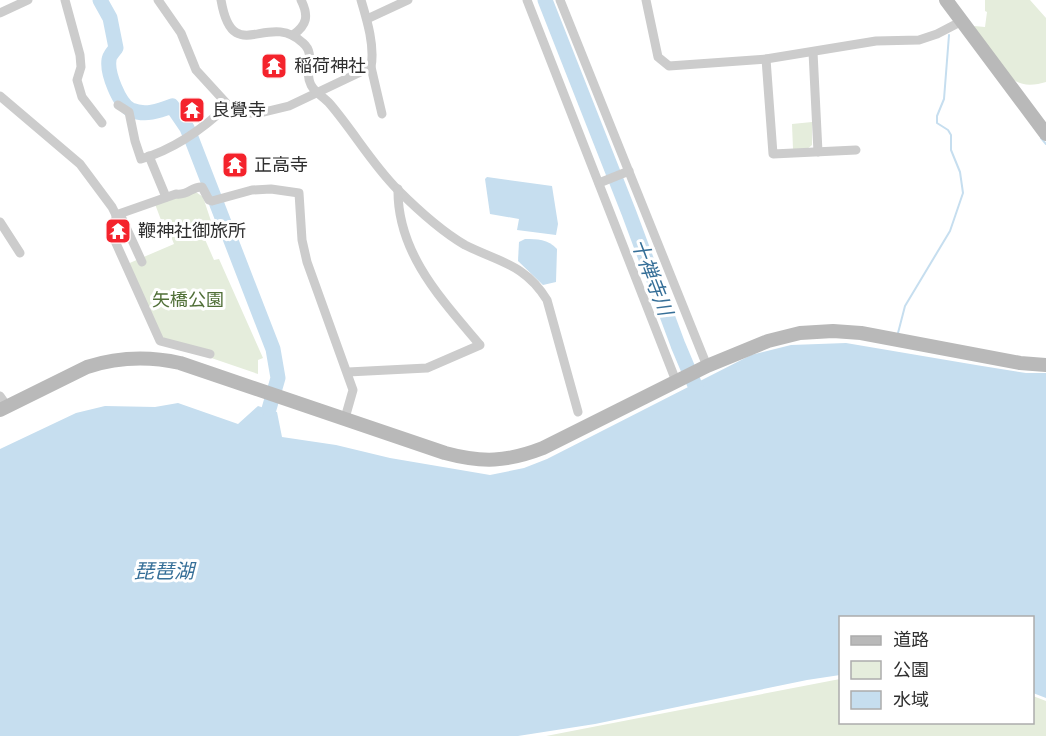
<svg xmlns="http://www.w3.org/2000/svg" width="1046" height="736" font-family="'Work Sans','Noto Sans JP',sans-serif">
<rect width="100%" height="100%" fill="#fff"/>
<!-- green -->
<g fill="#e5eddc">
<path d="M985,0h45l16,18v64c-10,3 -23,5 -32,-2 -10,-8 -32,-42 -40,-54l11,1 2,-15 -2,-1z"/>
<polygon points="812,122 812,145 806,150 793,149 792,124"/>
<polygon points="196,192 203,197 211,221 216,219 200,228 214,260 219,259 263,358 258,360 258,374 185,349 158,344 125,265 174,244 164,219 161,220 155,204"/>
<polygon points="840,679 840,722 1032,722 1033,696 1046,701 1046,736 546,736"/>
</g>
<!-- water -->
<g fill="#c6deef">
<polygon points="487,177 552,186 558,224 556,235 517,230 519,219 490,214 485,179"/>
<path d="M525,239c12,0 23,0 32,10l-1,33 -13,3 -25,-24 1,-19z"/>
<polygon points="846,343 976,365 1026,373 1046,373 1046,698 1033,693 1032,618 840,618 840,675 807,680 595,724 518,736 0,736 0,449 76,413 105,406 155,407 178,403 238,424 258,406 277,412 282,437 336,445 390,458 490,475 524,468 547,459 751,355 791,345"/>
</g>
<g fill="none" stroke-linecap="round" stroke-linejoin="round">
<!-- stream -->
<g stroke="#c6deef" stroke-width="2">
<polyline points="1041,138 1046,144"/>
<polyline points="898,333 905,306 950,231 963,193 960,172 951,150 951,135 948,130 937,123 937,116 944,99 949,35"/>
</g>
<!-- river -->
<g stroke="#c6deef" stroke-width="15">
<path d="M100,0l10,18 6,30c-3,4 -7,8 -7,12 -2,13 10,44 22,50 14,6 28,1 41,-4l15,22 5,12 81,209 5,29 -9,31"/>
<polyline points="545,0 629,213 678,345 702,402"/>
</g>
<!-- street -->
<g stroke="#ccc" stroke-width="9">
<polyline points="65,0 80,55 81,67 77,80 82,97 102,123"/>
<path d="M158,0l23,33 15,37 32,35 8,5 12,3h12l29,-7 82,-39c4,-21 -4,-47 -10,-67"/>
<path d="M221,0c12,69 46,9 82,43 14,12 0,27 8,42 4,8 13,12 19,19 24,28 42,60 68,86 20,20 43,41 67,55 34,17 60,19 82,55l31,112"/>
<polyline points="527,0 676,381"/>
<polyline points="560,0 707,366"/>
<polyline points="646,0 658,57 669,66 766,59 876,41 919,40 937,34 962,21"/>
<polyline points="0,13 28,0"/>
<polyline points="367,19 408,0"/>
<path d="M293,35c14,-10 16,-19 8,-35"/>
<polyline points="813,52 818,152"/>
<polyline points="766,59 773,154 856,150"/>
<polyline points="371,67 382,114"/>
<polyline points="0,96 80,164 112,207 116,215 115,241 160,341 210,354"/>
<path d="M118,105l11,7 6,29 6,18c34,-10 62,-30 87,-54"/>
<polyline points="149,156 166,197"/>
<polyline points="599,183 629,171"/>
<polyline points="120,214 142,262"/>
<path d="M116,215l60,-21c12,2 16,-8 26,-7l7,13 3,1 40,-11 19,-1 28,4 3,47 5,22 46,128 -8,28"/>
<polyline points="0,222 20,253"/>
<path d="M348,372l79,-4 53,-23c-38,-45 -83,-92 -82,-156"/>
<polyline points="0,396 7,406"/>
</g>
<!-- secondary -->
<g stroke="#b9b9b9" stroke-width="14">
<polyline points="946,0 1046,134"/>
<path d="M0,410l87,-43c31,-10 61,-11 93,-4l265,90c37,10 62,9 98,-5l164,-82 61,-25 32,-8 33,-2 28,2 159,30 26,2"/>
</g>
</g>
<!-- icons -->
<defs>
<g id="temple-square" transform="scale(1.35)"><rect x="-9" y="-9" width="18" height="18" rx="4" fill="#f4232c" stroke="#fff"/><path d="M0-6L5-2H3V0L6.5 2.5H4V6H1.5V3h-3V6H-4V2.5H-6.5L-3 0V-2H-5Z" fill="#fff"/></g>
</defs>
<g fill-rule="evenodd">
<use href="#temple-square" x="274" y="66"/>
<use href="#temple-square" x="192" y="110"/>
<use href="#temple-square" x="235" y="165"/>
<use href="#temple-square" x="118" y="231"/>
</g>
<g text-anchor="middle" stroke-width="6" stroke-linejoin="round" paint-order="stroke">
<!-- poi labels -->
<g font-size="18" fill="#2f2f2f" stroke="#fff" text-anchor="start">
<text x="294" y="72">稲荷神社</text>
<text x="212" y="116">良覺寺</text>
<text x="254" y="171">正高寺</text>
<text x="138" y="237">鞭神社御旅所</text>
</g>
<!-- park labels -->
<g font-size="18" fill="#506f38" stroke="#fff">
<text x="188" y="306">矢橋公園</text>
</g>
<!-- water labels -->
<g font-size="20" font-style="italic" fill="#366f98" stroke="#fff">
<text transform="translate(652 277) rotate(69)" y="7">十禅寺川</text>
<text x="164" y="578">琵琶湖</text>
</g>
</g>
<!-- legend -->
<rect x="839" y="616" width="195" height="108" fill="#ffffff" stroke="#acacac" stroke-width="1.5"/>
<rect x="851" y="636" width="30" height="9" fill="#b9b9b9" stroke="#acacac" stroke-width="1.5"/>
<text x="893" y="646" font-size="18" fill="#2f2f2f">道路</text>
<rect x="851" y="661" width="30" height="18" fill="#e5eddc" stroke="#acacac" stroke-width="1.5"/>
<text x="893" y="676" font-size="18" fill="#2f2f2f">公園</text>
<rect x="851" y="691" width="30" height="18" fill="#c6deef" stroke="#acacac" stroke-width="1.5"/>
<text x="893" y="706" font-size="18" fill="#2f2f2f">水域</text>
</svg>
